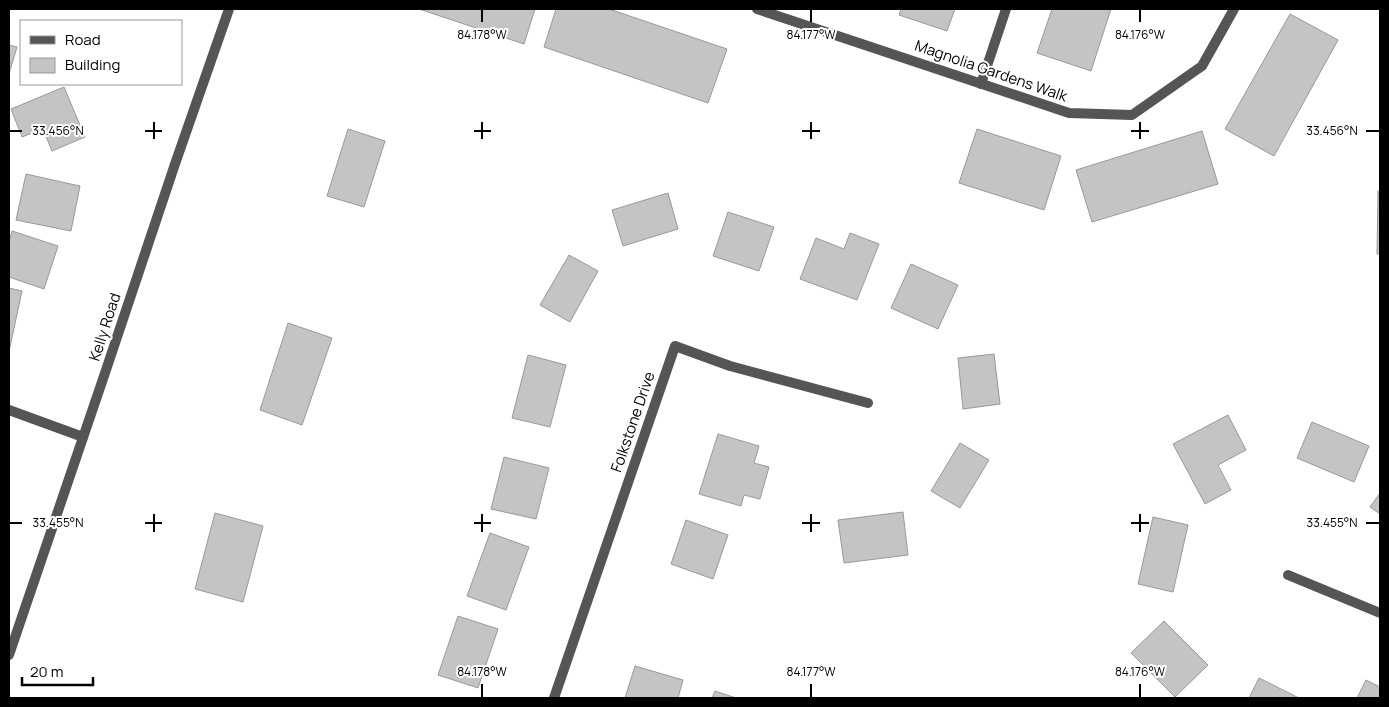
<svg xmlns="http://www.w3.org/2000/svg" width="1389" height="707" font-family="Manrope,sans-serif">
<rect width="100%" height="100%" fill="#fff"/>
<!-- building -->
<g fill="#c4c4c4" stroke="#999">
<polygon points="419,9 535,9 524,44"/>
<polygon points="556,9 609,9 727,49 708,103 544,47"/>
<polygon points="901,9 955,9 947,31 899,15"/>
<polygon points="1052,9 1111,9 1091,71 1037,53"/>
<polygon points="1290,14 1338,40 1274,156 1225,129"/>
<polygon points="9,45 17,47 9,74"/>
<polygon points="64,87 85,137 52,151 43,129 22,137 11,109"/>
<polygon points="348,129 385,141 364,207 327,196"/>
<polygon points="977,129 1061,156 1044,210 959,183"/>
<polygon points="1202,131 1218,184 1092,222 1076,170"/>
<polygon points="26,174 80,186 71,231 16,220"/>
<polygon points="1378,191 1380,191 1380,254 1377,254"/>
<polygon points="668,193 678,229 623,246 612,210"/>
<polygon points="728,212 774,227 759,271 713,256"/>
<polygon points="12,231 58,246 44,289 9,277 9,241"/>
<polygon points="850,233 879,244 857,300 800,279 816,238 844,249"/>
<polygon points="569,255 598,271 570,322 540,305"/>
<polygon points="911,264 958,285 938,329 891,308"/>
<polygon points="9,288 22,291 10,347 9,347"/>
<polygon points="288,323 332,338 302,425 260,410"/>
<polygon points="994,354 1000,404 963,409 958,358"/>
<polygon points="528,355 566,365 550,427 512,418"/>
<polygon points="1228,415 1246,450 1218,465 1231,490 1205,504 1173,444"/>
<polygon points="1312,422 1369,446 1354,482 1297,458"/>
<polygon points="718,434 759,446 754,463 769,467 760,499 744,495 741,506 699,494"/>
<polygon points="960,443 989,460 960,508 931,491"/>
<polygon points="504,457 549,468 536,519 491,509"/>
<polygon points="1380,493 1380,514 1370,507"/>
<polygon points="903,512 908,555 844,563 838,520"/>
<polygon points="215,513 263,526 243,602 195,589"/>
<polygon points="1153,517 1188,525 1173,592 1138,584"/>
<polygon points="686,520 728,535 713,579 671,564"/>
<polygon points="490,533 529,547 506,610 467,596"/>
<polygon points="458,616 498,629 478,688 438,675"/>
<polygon points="1164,621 1208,665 1175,697 1131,653"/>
<polygon points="635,666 683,680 678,698 625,698"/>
<polygon points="1259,678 1299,698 1249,698"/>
<polygon points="1366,680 1380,687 1380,698 1357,698"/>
<polygon points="715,691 736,698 712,698"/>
</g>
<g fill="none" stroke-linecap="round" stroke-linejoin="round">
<!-- minor -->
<g stroke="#555" stroke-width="10">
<polyline points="757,9 1069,113 1132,115 1202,66 1234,9"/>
<polyline points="981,84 1006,9"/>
<polyline points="9,410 83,437"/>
<polyline points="1288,575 1380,613"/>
<polyline points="9,655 106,370 175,164 229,9"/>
<polyline points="554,698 675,346 730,366 868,403"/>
</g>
</g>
<!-- ticks -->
<path fill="none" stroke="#000" stroke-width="2" d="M482,10v12M811,10v12M1140,10v12M154,122v17M482,122v17M811,122v17M1140,122v17M10,131h12M145,131h17M474,131h17M802,131h18M1131,131h18M1366,131h13M154,514v18M482,514v18M811,514v18M1140,514v18M10,523h12M145,523h17M474,523h17M802,523h18M1131,523h18M1366,523h13M482,684v13M811,684v13M1140,684v13"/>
<g text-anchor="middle" stroke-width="4" stroke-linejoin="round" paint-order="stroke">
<!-- street labels -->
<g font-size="15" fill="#000" stroke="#fff">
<text transform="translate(991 71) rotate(19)" y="5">Magnolia Gardens Walk</text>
<text transform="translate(105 327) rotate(-72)" y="5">Kelly Road</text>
<text transform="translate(633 422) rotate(-71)" y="5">Folkstone Drive</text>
</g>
</g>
<g font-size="12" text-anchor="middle" fill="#000" stroke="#fff" stroke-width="4" stroke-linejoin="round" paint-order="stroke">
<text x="482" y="39">84.178°W</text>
<text x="811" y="39">84.177°W</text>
<text x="1140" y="39">84.176°W</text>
<text x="58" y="135">33.456°N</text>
<text x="1332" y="135">33.456°N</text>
<text x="58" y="527">33.455°N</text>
<text x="1332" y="527">33.455°N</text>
<text x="482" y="676">84.178°W</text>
<text x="811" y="676">84.177°W</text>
<text x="1140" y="676">84.176°W</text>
</g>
<!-- border -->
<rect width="1389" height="707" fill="none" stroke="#000000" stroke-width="20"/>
<!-- legend -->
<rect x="20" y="20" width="162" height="65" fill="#ffffff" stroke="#999999"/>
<rect x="30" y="36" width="25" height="8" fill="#555555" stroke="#999999"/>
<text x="65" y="45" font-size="15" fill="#000000">Road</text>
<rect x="30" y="58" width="25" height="15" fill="#c4c4c4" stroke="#999999"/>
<text x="65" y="70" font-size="15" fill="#000000">Building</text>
<!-- scale -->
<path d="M22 677v8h71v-8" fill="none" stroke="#000000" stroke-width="2.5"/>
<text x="30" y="677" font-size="15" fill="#000000" stroke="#ffffff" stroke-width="4" paint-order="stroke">20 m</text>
</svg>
